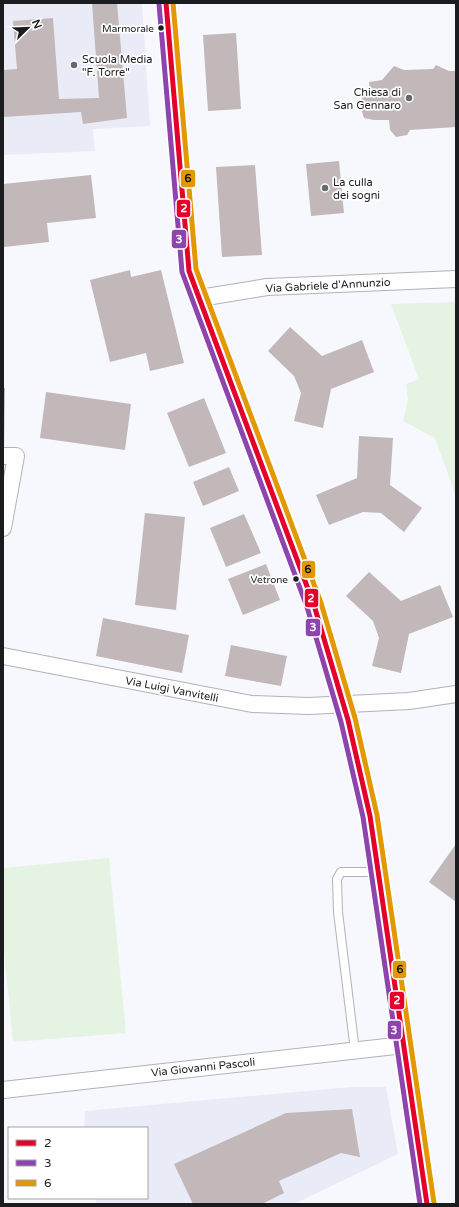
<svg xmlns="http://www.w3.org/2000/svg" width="459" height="1207" font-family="'Varela Round',sans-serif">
<rect width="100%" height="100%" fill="#f7f8fd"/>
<!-- built -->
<g fill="#e9ecf7">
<polygon points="3,3 142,3 150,126 93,129 95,151 3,155"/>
<polygon points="351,1087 386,1087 398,1154 294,1204 96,1204 96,1198 147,1198 147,1128 84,1128 85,1111"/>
</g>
<!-- green -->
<g fill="#e4f3e2">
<polygon points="456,302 456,496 435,438 403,421 408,400 406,384 419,379 391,304"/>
<polygon points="109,858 126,1033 13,1042 3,941 3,868"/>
</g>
<!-- building -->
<g fill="#c2b8b9">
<polygon points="92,3 117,3 127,118 83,124 81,112 4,117 3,70 17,69 13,21 53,18 59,99 99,98"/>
<polygon points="236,33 241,109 208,111 203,35"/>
<polygon points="436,65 449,71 455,71 456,67 456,127 410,130 407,135 396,137 390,130 389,120 374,120 364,118 359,102 365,95 370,91 369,82 382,80 394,66 404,70 433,69"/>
<polygon points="339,161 344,213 311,216 306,164"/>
<polygon points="255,165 262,255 222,257 216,167"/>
<polygon points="91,175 96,218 47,223 49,242 4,247 3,184"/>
<polygon points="130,270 131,277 161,270 184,363 150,371 146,353 110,362 90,280"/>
<polygon points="290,327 322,356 362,340 374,372 331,389 323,428 294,421 301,393 294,376 268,351"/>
<polygon points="3,388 5,388 4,449 3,449"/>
<polygon points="46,392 131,404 125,450 40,438"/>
<polygon points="204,398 226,453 189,467 167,413"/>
<polygon points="359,436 393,438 390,485 422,508 404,532 381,513 363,512 329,525 316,495 357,478"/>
<polygon points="229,467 239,491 203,506 193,482"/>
<polygon points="145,513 185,517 176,610 135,605"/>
<polygon points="244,514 261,553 226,567 210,528"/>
<polygon points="266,564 280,600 243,615 228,579"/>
<polygon points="369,572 401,601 440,585 453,617 409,634 401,673 372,666 379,638 373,621 346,596"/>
<polygon points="103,618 189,635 182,673 96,656"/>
<polygon points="231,645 287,656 281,686 225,676"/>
<polygon points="456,844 456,902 429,882"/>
<polygon points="352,1109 360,1157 341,1153 279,1181 284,1193 262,1204 193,1204 174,1164 286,1113"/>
</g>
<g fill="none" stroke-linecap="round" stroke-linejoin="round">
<!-- service casing -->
<g stroke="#b1b2b6" stroke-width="10">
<polyline id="service" points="355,1051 338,912 337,879 341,872 378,872"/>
</g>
<!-- minor casing -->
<g stroke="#b1b2b6" stroke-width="18">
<g id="minor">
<polyline points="166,3 189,271 314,605 348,720 370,816 427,1204"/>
<polyline points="200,298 267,287 456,279"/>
<polyline points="3,456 16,456 3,528"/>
<polyline points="3,656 252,704 309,706 409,701 456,694"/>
<polyline points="3,1090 404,1045"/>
</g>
</g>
<!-- service -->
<use href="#service" stroke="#fefeff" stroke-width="8"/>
<!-- minor -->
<use href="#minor" stroke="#fefeff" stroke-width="16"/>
<!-- bus-1 casing -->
<g stroke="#fff" stroke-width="8">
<polyline id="bus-1" points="166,3 189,271 314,605 348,720 370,816 427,1204"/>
</g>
<!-- bus-2 casing -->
<g stroke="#fff" stroke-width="8">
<polyline id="bus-2" points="159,4 182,272 307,607 341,722 363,817 420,1204"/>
</g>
<!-- bus-3 casing -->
<g stroke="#fff" stroke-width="8">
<polyline id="bus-3" points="173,3 196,269 321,603 355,718 377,815 434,1203"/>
</g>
<!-- bus-1 -->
<use href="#bus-1" stroke="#e4002b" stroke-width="5"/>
<!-- bus-2 -->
<use href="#bus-2" stroke="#8e44ad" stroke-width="5"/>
<!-- bus-3 -->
<use href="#bus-3" stroke="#e19803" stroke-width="5"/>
</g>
<!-- markers -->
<g fill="#1b1c1f" stroke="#fff" stroke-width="1.5">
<circle cx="161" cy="28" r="3.5"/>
<circle cx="296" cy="579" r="3.5"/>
</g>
<g fill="#68696d" stroke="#fff" stroke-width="1.5">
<circle cx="74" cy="65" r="4"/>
<circle cx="409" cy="98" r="4"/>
<circle cx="325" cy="188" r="4"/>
</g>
<g text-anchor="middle" stroke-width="3.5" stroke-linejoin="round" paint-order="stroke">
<!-- bus labels -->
<g font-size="10" fill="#1b1c1f" stroke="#fff" text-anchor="end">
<text x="154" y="32">Marmorale</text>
<text x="288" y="583">Vetrone</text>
</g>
<!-- poi labels -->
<g font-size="11" fill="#1b1c1f" stroke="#fff" text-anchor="start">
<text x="82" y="63">Scuola Media<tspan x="82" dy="13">"F. Torre"</tspan></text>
<text x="401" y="96" text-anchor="end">Chiesa di<tspan x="401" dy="13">San Gennaro</tspan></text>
<text x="333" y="186">La culla<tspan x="333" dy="13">dei sogni</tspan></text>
</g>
<!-- street labels -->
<g font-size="11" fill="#1b1c1f" stroke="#fff">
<text transform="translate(328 285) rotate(-3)" y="4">Via Gabriele d'Annunzio</text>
<text transform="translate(172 689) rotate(11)" y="4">Via Luigi Vanvitelli</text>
<text transform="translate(203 1067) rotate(-6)" y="4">Via Giovanni Pascoli</text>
</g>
</g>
<g stroke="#fff" stroke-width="1.5">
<rect x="180" y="169" width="16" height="19" rx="4" fill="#e19803"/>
<rect x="176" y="199" width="15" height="19" rx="4" fill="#e4002b"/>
<rect x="171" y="229" width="16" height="20" rx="4" fill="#8e44ad"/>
<rect x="301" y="560" width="15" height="19" rx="4" fill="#e19803"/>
<rect x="304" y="588" width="15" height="20" rx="4" fill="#e4002b"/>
<rect x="305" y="618" width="16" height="19" rx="4" fill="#8e44ad"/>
<rect x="392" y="960" width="15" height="19" rx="4" fill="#e19803"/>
<rect x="389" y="991" width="16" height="19" rx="4" fill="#e4002b"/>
<rect x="387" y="1020" width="15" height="20" rx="4" fill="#8e44ad"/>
</g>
<g font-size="11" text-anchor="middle" font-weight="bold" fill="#fff">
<text x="184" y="212">2</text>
<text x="179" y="243">3</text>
<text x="311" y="602">2</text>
<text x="313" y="631">3</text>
<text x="397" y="1004">2</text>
<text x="394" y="1034">3</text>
</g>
<g font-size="11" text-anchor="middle" font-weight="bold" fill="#111">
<text x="188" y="182">6</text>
<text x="308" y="573">6</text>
<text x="400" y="973">6</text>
</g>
<!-- border -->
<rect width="459" height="1207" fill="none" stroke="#1b1c1f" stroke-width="8"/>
<!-- legend -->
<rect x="8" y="1127" width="140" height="72" fill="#ffffff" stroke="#a4a4a5"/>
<rect x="16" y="1140" width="20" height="6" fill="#e4002b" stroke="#a4a4a5"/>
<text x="44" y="1147" font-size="12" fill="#1b1c1f">2</text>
<rect x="16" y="1160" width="20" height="6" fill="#8e44ad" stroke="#a4a4a5"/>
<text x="44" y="1167" font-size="12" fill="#1b1c1f">3</text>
<rect x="16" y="1180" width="20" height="6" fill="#e19803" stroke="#a4a4a5"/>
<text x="44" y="1187" font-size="12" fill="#1b1c1f">6</text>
<!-- north arrow -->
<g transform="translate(28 28) rotate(67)" stroke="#ffffff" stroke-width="3" paint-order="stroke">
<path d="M0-3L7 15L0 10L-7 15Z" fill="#1b1c1f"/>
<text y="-6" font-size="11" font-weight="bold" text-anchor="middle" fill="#1b1c1f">N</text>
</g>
</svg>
